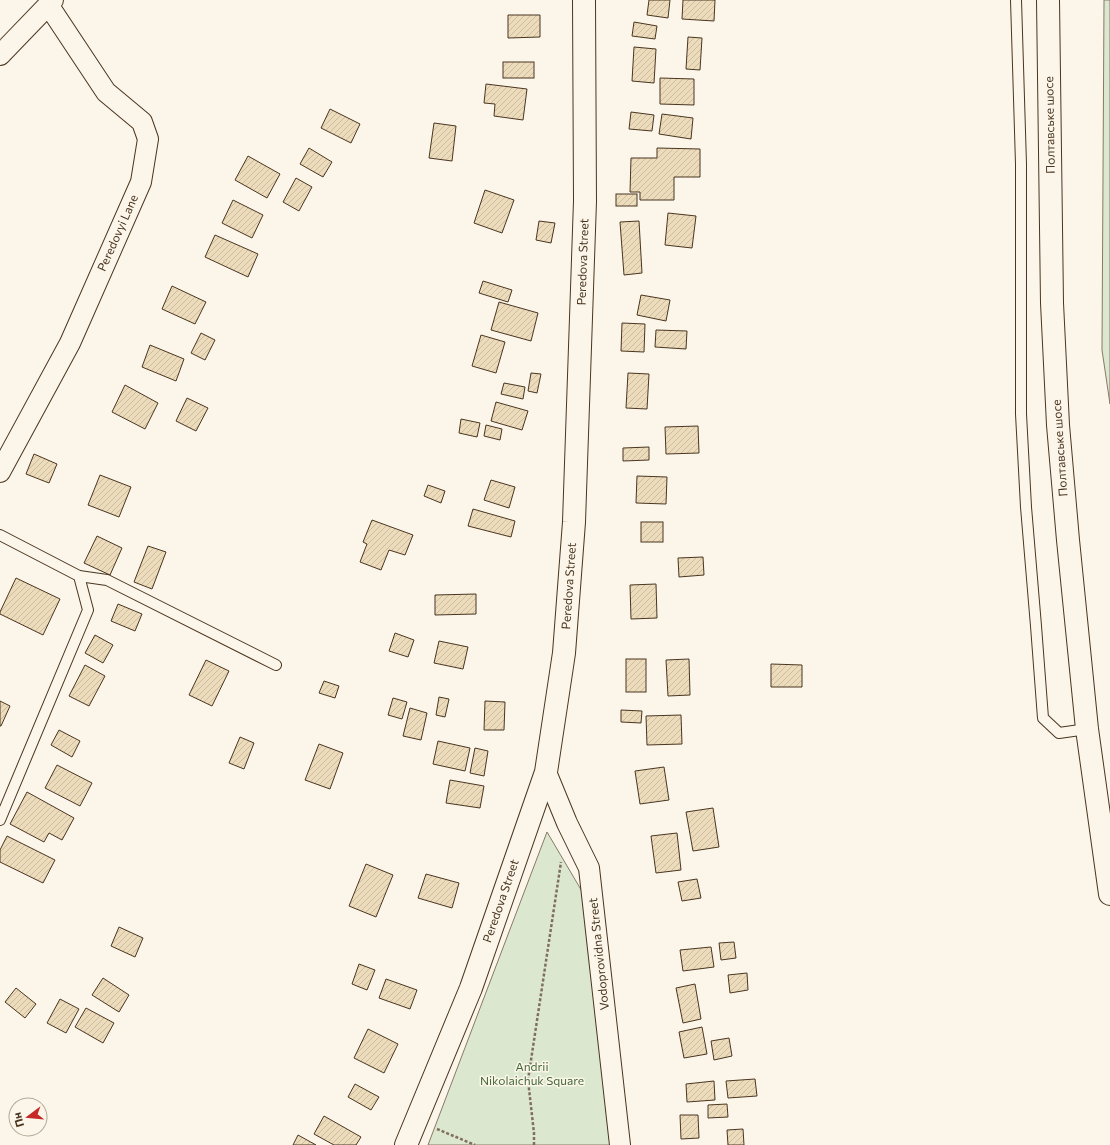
<svg xmlns="http://www.w3.org/2000/svg" width="1110" height="1145" font-family="Commissioner,sans-serif">
<defs>
<pattern id="building-hatch" width="6" height="6" patternUnits="userSpaceOnUse"><rect width="6" height="6" fill="#ecdcbc"/><path d="M-1 1l2-2M0 6l6-6M5 7l2-2" fill="none" stroke="#ccbda1"/></pattern>
</defs>
<rect width="100%" height="100%" fill="#fbf6e9"/>
<!-- green -->
<g fill="#dce7d0" stroke="#887966">
<polygon points="1104,0 1110,0 1110,404 1102,350"/>
<polygon points="547,832 583,893 610,1145 428,1145"/>
</g>
<!-- building -->
<g fill="url(#building-hatch)" stroke="#4a3520">
<polygon points="649,0 670,0 668,18 647,15"/>
<polygon points="683,0 715,0 714,21 682,19"/>
<polygon points="508,15 540,15 540,37 508,38"/>
<polygon points="634,22 657,26 655,39 632,36"/>
<polygon points="688,37 702,38 700,70 686,69"/>
<polygon points="634,47 656,49 654,83 632,81"/>
<rect x="503" y="62" width="31" height="16"/>
<polygon points="660,78 694,79 694,105 660,104"/>
<polygon points="486,84 527,89 523,120 494,116 495,104 484,103"/>
<polygon points="330,109 360,124 351,143 321,128"/>
<polygon points="631,112 654,115 652,131 629,129"/>
<polygon points="662,114 693,118 691,139 659,134"/>
<polygon points="434,123 456,126 452,161 429,158"/>
<polygon points="309,148 332,162 323,177 300,164"/>
<polygon points="657,148 700,149 700,177 674,177 674,200 640,200 640,192 630,192 631,158 657,158"/>
<polygon points="248,156 280,174 267,198 235,180"/>
<polygon points="296,178 312,187 299,211 283,202"/>
<polygon points="485,190 514,200 502,233 474,223"/>
<rect x="616" y="194" width="21" height="12"/>
<polygon points="233,200 263,215 252,238 222,223"/>
<polygon points="668,213 696,216 692,248 665,245"/>
<polygon points="539,221 555,223 551,243 536,240"/>
<polygon points="639,221 642,273 624,275 620,222"/>
<polygon points="215,235 258,254 248,277 205,257"/>
<polygon points="483,281 512,290 508,302 479,293"/>
<polygon points="172,286 206,302 195,324 162,309"/>
<polygon points="641,295 670,300 666,321 637,315"/>
<polygon points="499,302 538,313 531,341 491,330"/>
<polygon points="622,323 645,324 644,352 621,351"/>
<polygon points="656,330 687,331 686,349 655,347"/>
<polygon points="201,333 215,340 205,360 191,353"/>
<polygon points="481,335 505,342 496,373 472,366"/>
<polygon points="150,345 184,359 176,381 142,367"/>
<polygon points="531,373 541,374 537,393 528,391"/>
<polygon points="628,373 649,374 647,409 626,408"/>
<polygon points="504,383 525,387 523,399 501,394"/>
<polygon points="125,385 158,403 145,429 112,412"/>
<polygon points="187,398 208,408 196,431 176,421"/>
<polygon points="496,402 528,411 522,430 491,421"/>
<polygon points="461,419 480,423 477,437 459,433"/>
<polygon points="486,425 502,429 500,440 484,436"/>
<polygon points="698,426 699,453 666,454 665,427"/>
<polygon points="649,447 649,460 623,461 623,448"/>
<polygon points="34,454 57,464 49,483 26,474"/>
<polygon points="100,475 131,487 119,517 88,505"/>
<polygon points="637,476 667,477 666,504 636,503"/>
<polygon points="491,480 515,487 509,508 484,500"/>
<polygon points="428,485 445,491 441,503 424,496"/>
<polygon points="473,509 515,521 511,537 468,526"/>
<polygon points="372,520 413,535 405,555 389,550 381,570 360,562 367,544 363,542"/>
<rect x="641" y="522" width="22" height="20"/>
<polygon points="97,536 122,548 110,575 84,563"/>
<polygon points="148,546 166,552 152,589 134,582"/>
<polygon points="703,557 704,575 679,577 678,558"/>
<polygon points="16,578 60,599 43,635 0,614 0,612"/>
<polygon points="656,584 657,618 631,619 630,585"/>
<polygon points="476,594 476,614 435,615 435,595"/>
<polygon points="118,604 142,614 135,631 111,621"/>
<polygon points="395,633 414,640 408,657 389,651"/>
<polygon points="95,635 113,645 103,663 85,653"/>
<polygon points="439,641 468,647 463,669 434,663"/>
<rect x="626" y="659" width="20" height="33"/>
<polygon points="689,659 690,695 668,696 666,660"/>
<polygon points="206,660 229,671 212,706 189,695"/>
<polygon points="771,664 802,665 802,687 771,687"/>
<polygon points="85,665 105,676 89,706 69,696"/>
<polygon points="324,681 339,686 335,698 319,693"/>
<polygon points="439,697 449,699 445,717 436,715"/>
<polygon points="393,698 407,702 402,719 388,715"/>
<polygon points="0,701 10,706 1,726 0,726"/>
<polygon points="485,701 505,702 504,730 484,730"/>
<polygon points="410,708 427,713 421,740 403,736"/>
<polygon points="621,710 642,711 641,723 621,722"/>
<polygon points="681,715 682,744 647,745 646,716"/>
<polygon points="59,730 80,741 72,757 51,745"/>
<polygon points="240,737 254,743 244,769 229,763"/>
<polygon points="438,741 470,748 465,771 433,764"/>
<polygon points="319,744 343,753 330,789 305,780"/>
<polygon points="475,748 488,751 484,776 470,773"/>
<polygon points="57,765 92,783 80,806 45,788"/>
<polygon points="664,767 669,800 640,804 635,771"/>
<polygon points="450,780 484,786 480,808 446,803"/>
<polygon points="27,792 74,818 62,840 49,833 44,842 10,824"/>
<polygon points="713,808 719,847 693,851 686,812"/>
<polygon points="677,833 681,870 656,873 651,836"/>
<polygon points="7,836 55,860 43,883 0,862 0,850"/>
<polygon points="366,864 393,875 376,917 349,906"/>
<polygon points="426,874 459,883 452,908 418,898"/>
<polygon points="697,879 701,898 682,901 678,882"/>
<polygon points="119,927 143,938 135,957 111,946"/>
<polygon points="734,942 736,958 721,960 719,943"/>
<polygon points="711,947 714,967 683,971 680,950"/>
<polygon points="359,964 375,970 367,990 352,984"/>
<polygon points="747,973 748,990 730,993 728,975"/>
<polygon points="103,978 129,995 119,1012 92,995"/>
<polygon points="386,979 417,990 410,1009 379,998"/>
<polygon points="695,984 701,1019 683,1023 676,988"/>
<polygon points="16,988 36,1004 25,1018 5,1002"/>
<polygon points="60,999 79,1009 66,1033 47,1023"/>
<polygon points="86,1008 114,1023 103,1043 75,1027"/>
<polygon points="702,1027 707,1054 684,1058 679,1032"/>
<polygon points="368,1029 398,1044 384,1073 354,1058"/>
<polygon points="729,1038 732,1056 714,1060 711,1041"/>
<polygon points="755,1079 757,1096 728,1098 726,1081"/>
<polygon points="714,1081 715,1100 687,1102 686,1084"/>
<polygon points="355,1084 379,1097 371,1110 348,1097"/>
<polygon points="727,1104 728,1117 708,1118 708,1105"/>
<polygon points="680,1115 698,1115 699,1138 681,1139"/>
<polygon points="324,1116 361,1137 356,1145 334,1145 314,1134"/>
<polygon points="743,1129 744,1145 728,1145 727,1130"/>
<polygon points="298,1135 316,1145 293,1145"/>
</g>
<g fill="none" stroke-linecap="round" stroke-linejoin="round">
<!-- lane casing -->
<g stroke="#4a3520" stroke-width="12">
<g id="lane">
<polyline points="1016,0 1021,164 1021,414 1026,507 1036,626 1043,718 1059,733 1087,729"/>
<polyline points="0,535 79,576 88,610 0,820"/>
<polyline points="79,576 107,580 276,665"/>
</g>
</g>
<!-- street casing -->
<g stroke="#4a3520" stroke-width="22">
<g id="street">
<polyline points="0,55 53,0"/>
<polyline points="0,472 70,343 141,182 148,139 142,122 106,92 49,6"/>
<polyline points="546,772 567,823 589,868 620,1145"/>
</g>
</g>
<!-- secondary casing -->
<g stroke="#4a3520" stroke-width="24">
<polyline id="secondary" points="406,1145 471,988 546,772 564,653 574,522 585,201 584,0"/>
</g>
<!-- primary casing -->
<g stroke="#4a3520" stroke-width="24">
<polyline id="primary" points="1048,0 1052,303 1058,425 1068,540 1087,729 1110,894"/>
</g>
<!-- path -->
<g stroke="#7f6f5c" stroke-width="2.5" stroke-dasharray="3 2" stroke-linecap="butt">
<polyline points="437,1129 475,1145"/>
<polyline points="534,1145 534,1133 528,1080 561,862"/>
</g>
<!-- lane -->
<use href="#lane" stroke="#fbf6e9" stroke-width="10"/>
<!-- street -->
<use href="#street" stroke="#fbf6e9" stroke-width="20"/>
<!-- secondary -->
<use href="#secondary" stroke="#fbf6e9" stroke-width="22"/>
<!-- primary -->
<use href="#primary" stroke="#fbf6e9" stroke-width="22"/>
</g>
<g text-anchor="middle" stroke-width="3" stroke-linejoin="round" paint-order="stroke">
<!-- street labels -->
<g font-size="12" fill="#4a3520" stroke="#fbf6e9">
<text transform="translate(1050 125) rotate(-91)" y="4">Полтавське шосе</text>
<text transform="translate(118 233) rotate(-66)" y="4">Peredovyi Lane</text>
<text transform="translate(583 262) rotate(-88)" y="4">Peredova Street</text>
<text transform="translate(1060 448) rotate(-94)" y="4">Полтавське шосе</text>
<text transform="translate(569 586) rotate(-86)" y="4">Peredova Street</text>
<text transform="translate(501 901) rotate(-71)" y="4">Peredova Street</text>
<text transform="translate(599 954) rotate(-96)" y="4">Vodoprovidna Street</text>
</g>
<!-- park labels -->
<g font-size="12" fill="#436837" stroke="#fbf6e9">
<text x="532" y="1071">Andrii<tspan x="532" dy="14">Nikolaichuk Square</tspan></text>
</g>
</g>
<!-- north arrow -->
<g transform="translate(28 1117) rotate(254)"><circle r="19" fill="#fbf6e9" stroke="#b4a999"/>
<path d="M0-3L7 15L0 10L-7 15Z" fill="#c62828"/>
<text y="-6" font-size="11" font-weight="bold" text-anchor="middle" fill="#4a3520">Пн</text>
</g>
</svg>
